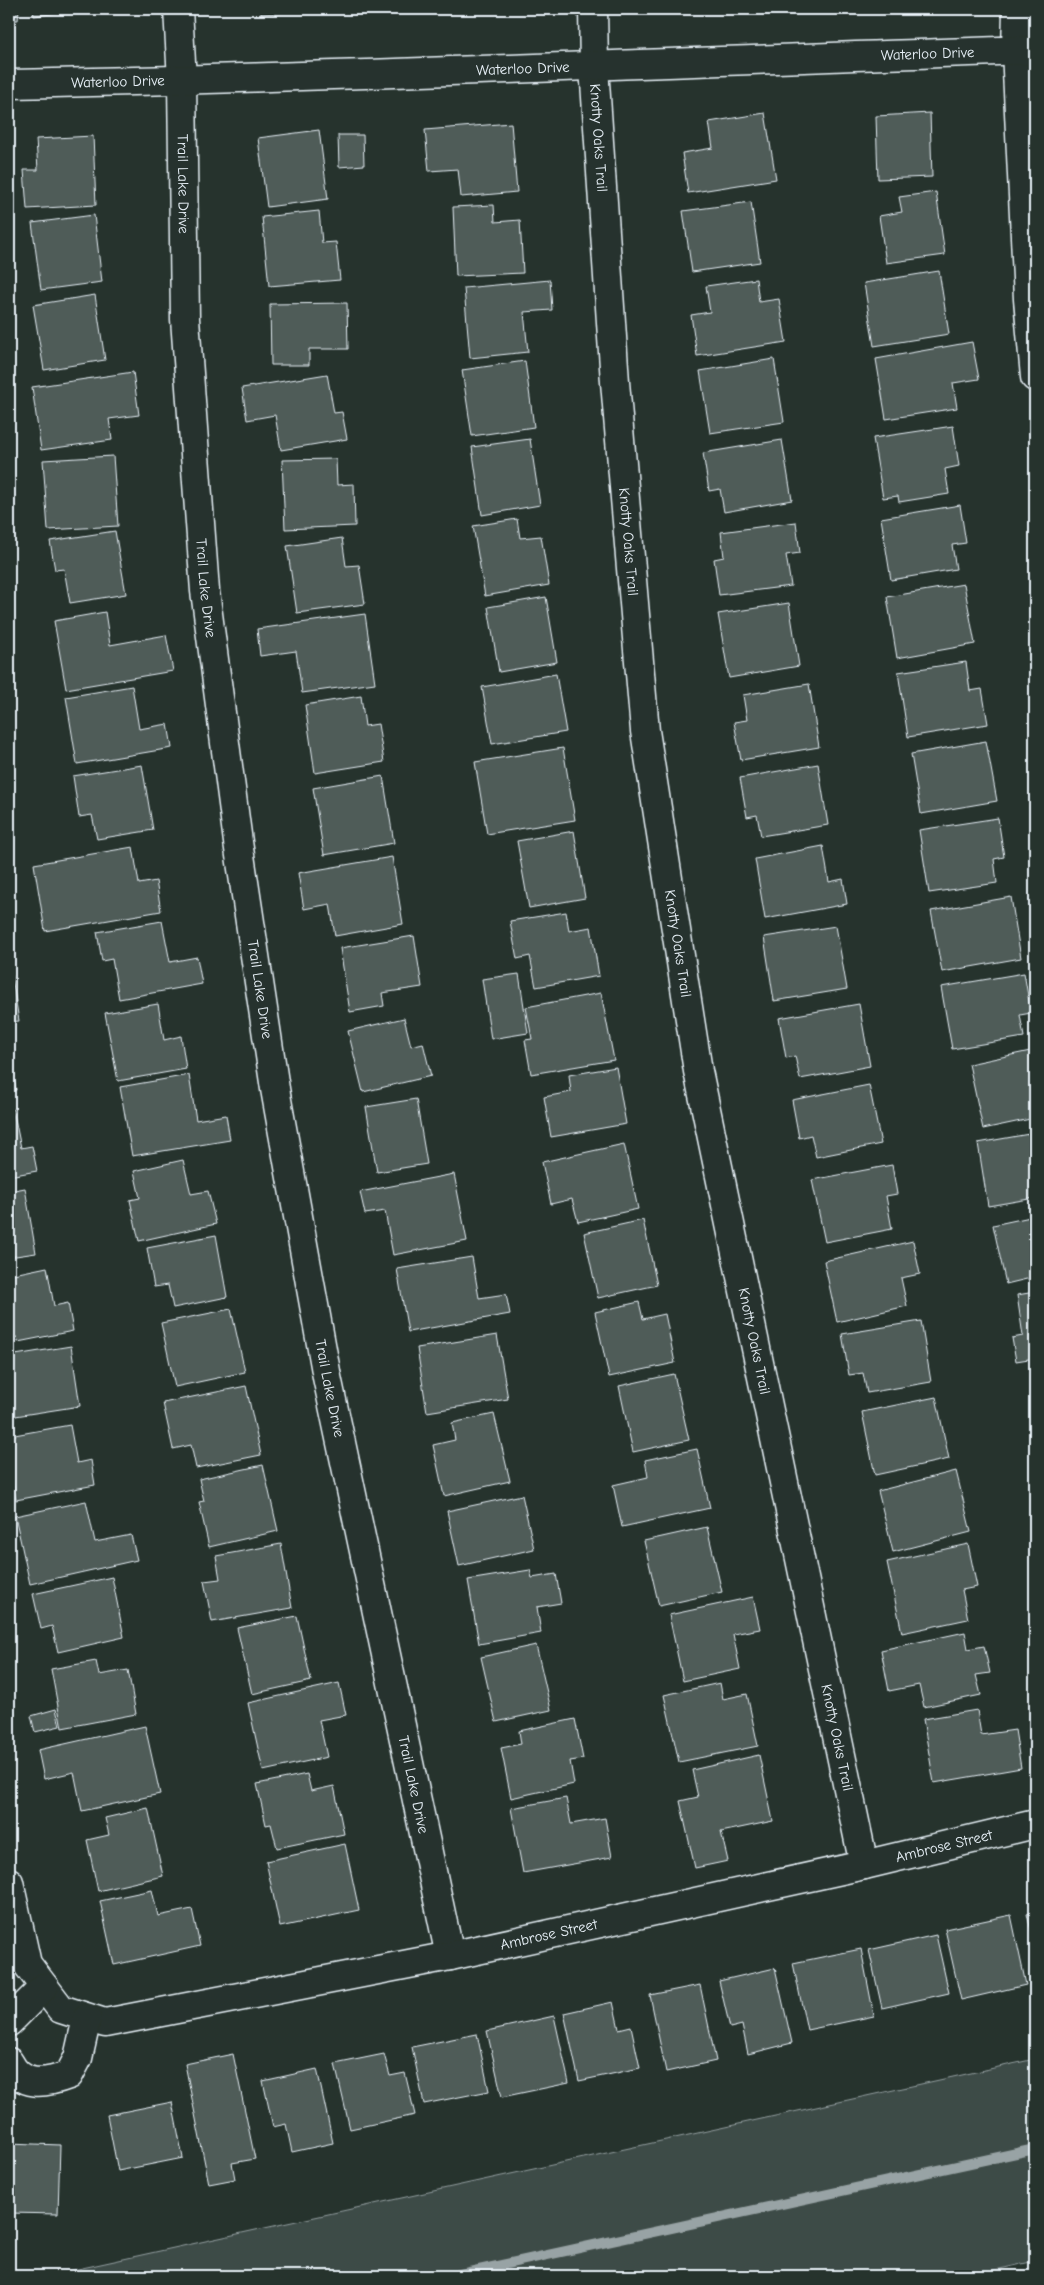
<svg xmlns="http://www.w3.org/2000/svg" width="1044" height="2285" font-family="'Comic Neue',sans-serif">
<rect width="100%" height="100%" fill="#26332d"/>
<filter id="ink" filterUnits="userSpaceOnUse"><feTurbulence type="fractalNoise" baseFrequency=".02" numOctaves="2"/><feDisplacementMap in="SourceGraphic" scale="10" xChannelSelector="R" yChannelSelector="G"/><feConvolveMatrix kernelMatrix="1 2 1 2 8 2 1 2 1" color-interpolation-filters="sRGB"/></filter>
<g filter="url(#ink)">
<!-- green -->
<polygon fill="#3e4b47" stroke="#939ea0" points="1035,2059 1035,2261 969,2276 46,2276"/>
<g fill="none" stroke-linecap="round" stroke-linejoin="round">
<!-- stream -->
<polyline stroke="#98a3a5" stroke-width="10" points="451,2276 1035,2149"/>
</g>
<!-- building -->
<g fill="#505c59" stroke="#e8f1f8">
<polygon points="9,9 19,9 18,20 9,20"/>
<polygon points="33,9 87,9 87,10 34,16"/>
<polygon points="261,9 344,9 261,14"/>
<polygon points="765,113 776,179 688,193 682,153 713,148 709,122"/>
<polygon points="930,113 932,177 878,179 876,116"/>
<polygon points="511,123 517,192 461,197 458,169 429,171 425,130"/>
<polygon points="319,130 328,199 267,207 258,138"/>
<polygon points="338,135 363,135 364,165 339,167"/>
<polygon points="93,136 96,205 27,209 24,170 38,170 36,139"/>
<polygon points="936,192 945,255 886,263 879,216 902,212 899,197"/>
<polygon points="751,202 760,262 692,272 683,211"/>
<polygon points="494,205 495,222 520,220 523,273 456,276 453,207"/>
<polygon points="319,211 322,243 336,242 340,280 269,286 262,217"/>
<polygon points="94,215 102,282 41,290 32,223"/>
<polygon points="939,271 949,334 874,346 864,283"/>
<polygon points="756,279 759,302 779,299 786,342 697,356 691,315 710,312 706,286"/>
<polygon points="550,280 552,310 524,312 528,352 470,358 464,288"/>
<polygon points="95,295 105,360 44,370 33,305"/>
<polygon points="347,303 348,349 309,349 309,365 271,365 270,304"/>
<polygon points="972,342 979,379 953,383 957,408 886,419 876,359"/>
<polygon points="774,359 784,422 710,433 700,371"/>
<polygon points="525,361 534,427 472,436 462,370"/>
<polygon points="133,372 139,415 109,419 112,440 41,450 32,387"/>
<polygon points="327,374 334,413 342,412 347,439 281,450 275,415 247,420 242,388"/>
<polygon points="953,426 959,466 945,469 949,494 899,502 898,496 883,498 873,438"/>
<polygon points="530,439 540,505 482,515 472,447"/>
<polygon points="782,440 792,500 724,512 720,489 709,491 703,453"/>
<polygon points="113,456 118,526 48,530 43,460"/>
<polygon points="336,459 337,485 354,484 355,526 285,529 282,460"/>
<polygon points="960,505 966,543 952,545 956,569 891,580 881,518"/>
<polygon points="517,519 520,538 541,536 549,585 485,596 473,526"/>
<polygon points="796,522 800,553 786,555 791,586 719,595 714,559 724,557 721,532"/>
<polygon points="115,531 126,594 70,603 64,569 55,570 50,541"/>
<polygon points="342,538 346,566 359,565 365,604 297,613 287,546"/>
<polygon points="964,584 975,644 897,658 887,597"/>
<polygon points="546,597 557,662 499,672 488,607"/>
<polygon points="789,603 799,666 729,678 718,614"/>
<polygon points="105,612 110,645 166,635 173,671 66,689 54,621"/>
<polygon points="365,614 375,683 302,693 296,651 260,656 257,629"/>
<polygon points="966,662 970,691 982,689 988,724 908,737 898,672"/>
<polygon points="556,674 566,732 492,744 482,687"/>
<polygon points="809,684 819,747 741,760 734,722 747,720 743,695"/>
<polygon points="132,686 139,729 168,724 172,748 77,764 66,697"/>
<polygon points="361,696 365,726 378,724 384,762 315,773 305,705"/>
<polygon points="986,741 997,801 921,814 911,754"/>
<polygon points="563,748 575,820 487,834 475,762"/>
<polygon points="818,764 828,825 761,836 757,815 747,817 740,778"/>
<polygon points="142,765 153,830 97,839 92,815 79,817 73,776"/>
<polygon points="383,776 394,843 324,855 313,788"/>
<polygon points="998,818 1004,857 994,859 997,883 929,893 919,830"/>
<polygon points="574,831 585,898 529,908 517,841"/>
<polygon points="823,846 829,882 843,879 847,904 765,919 755,859"/>
<polygon points="133,847 139,884 156,881 161,911 45,931 34,864"/>
<polygon points="392,857 403,924 335,936 330,904 304,909 298,873"/>
<polygon points="1011,897 1021,958 942,972 931,911"/>
<polygon points="566,912 569,931 591,927 599,976 536,987 530,956 517,959 510,921"/>
<polygon points="162,921 170,962 197,957 202,984 119,999 112,959 102,961 97,932"/>
<polygon points="836,926 847,989 774,1001 764,937"/>
<polygon points="414,936 422,987 382,993 384,1006 350,1012 340,948"/>
<polygon points="9,958 19,1021 9,1022"/>
<polygon points="1024,973 1031,1013 1020,1015 1024,1037 952,1049 941,987"/>
<polygon points="519,974 528,1033 491,1039 482,979"/>
<polygon points="601,993 614,1060 531,1074 525,1040 532,1039 526,1007"/>
<polygon points="158,1004 164,1040 181,1036 186,1069 118,1081 105,1013"/>
<polygon points="859,1004 870,1066 800,1079 795,1056 786,1058 779,1018"/>
<polygon points="404,1018 411,1046 423,1043 431,1076 363,1092 348,1031"/>
<polygon points="9,1048 16,1090 9,1091"/>
<polygon points="1035,1050 1035,1118 983,1129 969,1064"/>
<polygon points="616,1067 626,1124 551,1137 544,1097 571,1092 569,1075"/>
<polygon points="189,1075 196,1120 226,1115 230,1140 132,1156 120,1087"/>
<polygon points="869,1085 881,1144 816,1157 811,1135 799,1138 792,1100"/>
<polygon points="416,1099 427,1164 377,1172 366,1107"/>
<polygon points="9,1109 13,1109 21,1148 32,1146 37,1171 9,1176"/>
<polygon points="1035,1133 1035,1198 988,1206 978,1143"/>
<polygon points="624,1144 638,1209 578,1222 572,1199 551,1204 542,1162"/>
<polygon points="183,1160 191,1194 208,1191 216,1224 139,1241 130,1200 140,1198 134,1171"/>
<polygon points="892,1165 897,1194 886,1196 892,1229 825,1242 812,1180"/>
<polygon points="454,1174 467,1241 393,1255 385,1211 365,1214 360,1192"/>
<polygon points="25,1188 36,1253 9,1257 9,1191"/>
<polygon points="1035,1216 1035,1277 1006,1284 993,1225"/>
<polygon points="643,1220 657,1285 598,1298 584,1233"/>
<polygon points="216,1235 227,1297 173,1308 168,1285 154,1287 147,1248"/>
<polygon points="913,1241 920,1274 901,1278 907,1306 837,1322 824,1261"/>
<polygon points="472,1257 479,1298 506,1294 510,1314 408,1332 397,1269"/>
<polygon points="47,1267 54,1306 68,1303 73,1331 18,1342 17,1337 9,1339 9,1275"/>
<polygon points="1035,1292 1035,1358 1016,1361 1012,1338 1023,1336 1017,1295"/>
<polygon points="639,1302 643,1319 665,1314 675,1363 609,1377 595,1312"/>
<polygon points="231,1309 245,1372 175,1387 161,1323"/>
<polygon points="921,1321 931,1382 867,1393 863,1373 849,1375 842,1334"/>
<polygon points="497,1335 508,1399 427,1412 417,1348"/>
<polygon points="71,1346 80,1406 9,1417 9,1356"/>
<polygon points="674,1374 689,1440 633,1452 619,1386"/>
<polygon points="246,1386 261,1455 196,1468 191,1445 173,1449 163,1403"/>
<polygon points="936,1397 949,1459 875,1475 862,1412"/>
<polygon points="494,1414 510,1481 444,1496 433,1445 455,1440 452,1423"/>
<polygon points="70,1425 77,1463 91,1460 95,1485 16,1500 9,1460 9,1436"/>
<polygon points="697,1449 710,1508 622,1527 613,1485 648,1477 645,1460"/>
<polygon points="263,1465 278,1531 209,1547 199,1502 204,1501 199,1479"/>
<polygon points="956,1471 971,1532 893,1552 878,1491"/>
<polygon points="522,1495 534,1549 459,1566 447,1511"/>
<polygon points="86,1501 95,1542 131,1535 137,1560 30,1584 15,1516"/>
<polygon points="707,1527 722,1592 659,1606 644,1541"/>
<polygon points="281,1544 292,1608 212,1622 204,1581 220,1579 216,1556"/>
<polygon points="968,1544 977,1587 962,1590 968,1619 902,1633 887,1562"/>
<polygon points="530,1570 532,1578 556,1574 561,1603 537,1607 541,1633 479,1644 468,1580"/>
<polygon points="112,1577 124,1637 58,1652 52,1626 41,1629 33,1594"/>
<polygon points="753,1597 760,1629 733,1634 740,1669 683,1681 669,1615"/>
<polygon points="297,1616 311,1681 252,1694 237,1628"/>
<polygon points="965,1632 968,1649 984,1646 990,1673 976,1675 981,1695 924,1707 919,1685 889,1691 881,1650"/>
<polygon points="536,1645 551,1710 496,1722 481,1657"/>
<polygon points="96,1661 99,1675 128,1670 136,1714 62,1728 51,1669"/>
<polygon points="339,1683 346,1715 319,1720 327,1757 263,1771 248,1703"/>
<polygon points="720,1683 723,1699 747,1694 758,1746 679,1762 664,1695"/>
<polygon points="56,1709 60,1726 35,1732 31,1716"/>
<polygon points="977,1710 981,1735 1015,1730 1021,1768 934,1783 923,1719"/>
<polygon points="575,1719 583,1759 570,1761 574,1784 511,1798 501,1748 521,1744 519,1731"/>
<polygon points="145,1726 160,1794 82,1811 74,1772 44,1779 38,1750"/>
<polygon points="759,1755 773,1821 721,1832 728,1861 695,1868 680,1801 698,1797 692,1770"/>
<polygon points="307,1774 311,1791 334,1786 344,1834 277,1848 271,1824 266,1825 257,1784"/>
<polygon points="566,1798 571,1824 605,1818 612,1857 523,1873 511,1808"/>
<polygon points="148,1808 163,1876 98,1891 87,1840 109,1835 105,1818"/>
<polygon points="345,1844 359,1910 280,1927 266,1861"/>
<polygon points="152,1890 158,1916 192,1909 200,1946 114,1965 100,1901"/>
<polygon points="1035,1912 1035,1947 1027,1914"/>
<polygon points="1011,1915 1026,1985 961,2000 945,1929"/>
<polygon points="936,1935 949,1993 882,2008 869,1950"/>
<polygon points="861,1949 874,2016 807,2030 793,1963"/>
<polygon points="775,1968 792,2043 748,2054 742,2025 730,2028 719,1981"/>
<polygon points="700,1985 716,2061 666,2072 650,1995"/>
<polygon points="613,2002 619,2029 631,2026 640,2068 579,2081 564,2013"/>
<polygon points="554,2016 569,2083 502,2097 487,2031"/>
<polygon points="477,2034 489,2091 424,2104 412,2047"/>
<polygon points="233,2054 255,2159 232,2163 235,2179 209,2184 185,2064"/>
<polygon points="384,2054 390,2076 405,2073 415,2115 350,2129 335,2064"/>
<polygon points="317,2069 333,2143 292,2152 286,2124 273,2127 263,2081"/>
<polygon points="172,2102 183,2158 118,2171 107,2115"/>
<polygon points="9,2143 60,2145 58,2214 9,2213"/>
</g>
<g fill="none" stroke-linecap="round" stroke-linejoin="round">
<!-- street casing -->
<g stroke="#e8f1f8" stroke-width="31">
<g id="street">
<path id="s1" d="M178,9l4,71 3,239 20,272 33,251 37,247 52,288 123,579"/>
<path id="s2" d="M593,9l1,58 21,315 30,349 53,340 166,794"/>
<polyline points="1017,9 1016,50 1028,299 1035,377"/>
<path id="s3" d="M9,84c342,-7 684,-23 1026,-34"/>
<path id="s4" d="M9,1882l18,82 34,45 44,14 345,-67 414,-91 171,-41"/>
<polyline points="9,2022 44,1987"/>
<path d="M9,2062c13,26 36,22 60,13l9,-17 9,-40"/>
</g>
</g>
<!-- street -->
<use href="#street" stroke="#26332d" stroke-width="28"/>
</g>
</g>
<g text-anchor="middle" stroke-width="5" stroke-linejoin="round" paint-order="stroke">
<!-- street labels -->
<g font-size="15" fill="#e8f1f8" stroke="#26332d">
<text dy="5" stroke="none"><textPath href="#s3" startOffset="919">Waterloo Drive</textPath></text>
<text dy="5" stroke="none"><textPath href="#s3" startOffset="514">Waterloo Drive</textPath></text>
<text dy="5" stroke="none"><textPath href="#s3" startOffset="109">Waterloo Drive</textPath></text>
<text dy="5" stroke="none"><textPath href="#s2" startOffset="129">Knotty Oaks Trail</textPath></text>
<text dy="5" stroke="none"><textPath href="#s1" startOffset="175">Trail Lake Drive</textPath></text>
<text dy="5" stroke="none"><textPath href="#s2" startOffset="534">Knotty Oaks Trail</textPath></text>
<text dy="5" stroke="none"><textPath href="#s1" startOffset="580">Trail Lake Drive</textPath></text>
<text dy="5" stroke="none"><textPath href="#s2" startOffset="939">Knotty Oaks Trail</textPath></text>
<text dy="5" stroke="none"><textPath href="#s1" startOffset="985">Trail Lake Drive</textPath></text>
<text dy="5" stroke="none"><textPath href="#s2" startOffset="1344">Knotty Oaks Trail</textPath></text>
<text dy="5" stroke="none"><textPath href="#s1" startOffset="1390">Trail Lake Drive</textPath></text>
<text dy="5" stroke="none"><textPath href="#s2" startOffset="1749">Knotty Oaks Trail</textPath></text>
<text dy="5" stroke="none"><textPath href="#s1" startOffset="1795">Trail Lake Drive</textPath></text>
<text dy="5" stroke="none"><textPath href="#s4" startOffset="1044">Ambrose Street</textPath></text>
<text dy="5" stroke="none"><textPath href="#s4" startOffset="639">Ambrose Street</textPath></text>
</g>
</g>
<!-- margin -->
<rect width="1044" height="2285" fill="none" stroke="#26332d" stroke-width="30"/>
<rect x="15" y="15" width="1014" height="2255" fill="none" stroke="#e8f1f8" stroke-width="2" filter="url(#ink)"/>
</svg>
